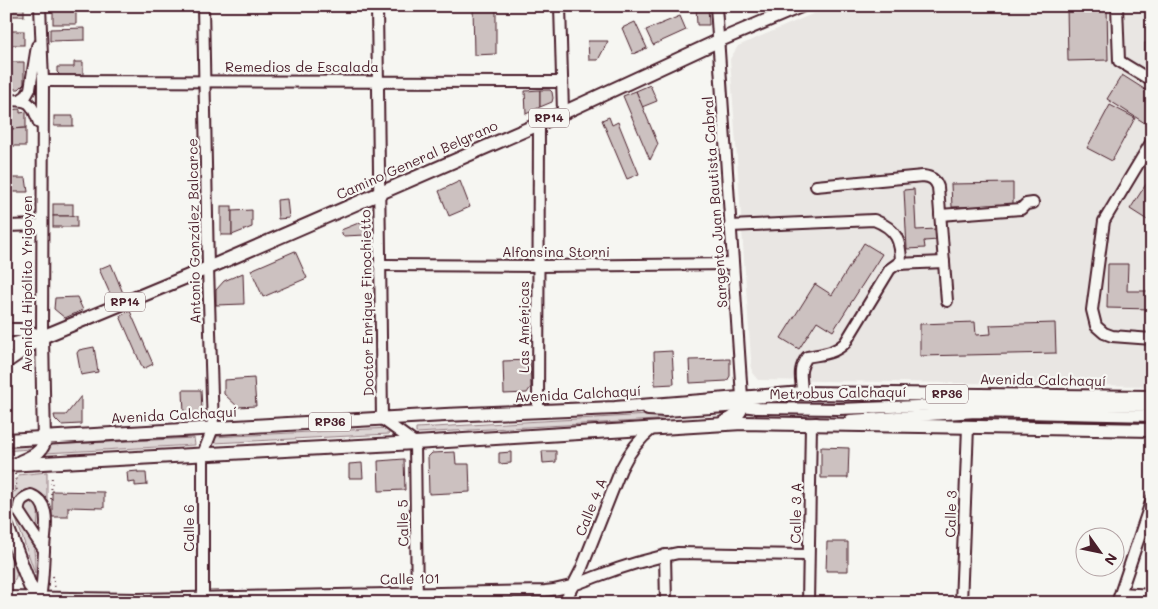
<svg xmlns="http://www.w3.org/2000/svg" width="1158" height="609" font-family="Mali,sans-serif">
<rect width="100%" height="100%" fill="#f6f6f2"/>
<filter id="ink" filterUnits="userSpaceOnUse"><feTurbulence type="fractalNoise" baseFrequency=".02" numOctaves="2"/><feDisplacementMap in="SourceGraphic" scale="10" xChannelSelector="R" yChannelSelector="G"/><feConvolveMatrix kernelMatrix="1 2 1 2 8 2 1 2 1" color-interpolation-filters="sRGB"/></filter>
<g filter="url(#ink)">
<!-- built -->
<polygon fill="#e9e6e3" points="831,6 1152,6 1152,386 758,380 752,373 730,59 738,46"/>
<!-- green -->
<g fill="#ddd6d5" stroke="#947a80">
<polygon points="729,412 668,417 657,420 416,433 416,428 667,414"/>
<polygon points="389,428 389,434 214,443 213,437"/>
<polygon points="194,438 195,445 45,453 48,445"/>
<path d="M36,445c-9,7 -19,3 -30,7v-5z"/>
<path d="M47,472v27c-14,-15 -33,-10 -34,11l-7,-10v-5l10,-4 -1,-10 2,-1 1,-5z"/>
<polygon points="29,499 39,504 37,530 23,514 23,502"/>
<path d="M16,519c18,23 19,25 19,54z"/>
<path d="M6,539c6,16 21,38 0,48z"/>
</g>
<!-- building -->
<g fill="#ccc1c0" stroke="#4a1f2b">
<rect x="6" y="6" width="18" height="10"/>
<rect x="53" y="6" width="23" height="18"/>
<polygon points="473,6 496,6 496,54 474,55"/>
<polygon points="696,6 708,6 709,25 697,25"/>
<polygon points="1067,6 1107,6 1108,60 1068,61"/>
<polygon points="680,16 686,30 653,45 646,30"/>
<polygon points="635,22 647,48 633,54 622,28"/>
<polygon points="85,28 85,40 50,41 50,29"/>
<rect x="6" y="31" width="18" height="14"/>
<polygon points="588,41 608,41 598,60 589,60"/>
<rect x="1145" y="43" width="7" height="20"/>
<polygon points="8,62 24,62 24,84 19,89 6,89"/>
<polygon points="74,62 83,62 83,76 61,76 57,72 57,67 74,67"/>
<polygon points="1122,75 1152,94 1152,120 1148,125 1107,99"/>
<polygon points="650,85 657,101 642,107 636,91"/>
<polygon points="540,90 540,107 526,114 525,91"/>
<polygon points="540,90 550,90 552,92 553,98 552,102 540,107"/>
<polygon points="636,91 658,144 650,160 623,96"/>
<polygon points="1110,105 1135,118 1112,161 1087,148"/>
<polygon points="20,109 20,113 26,112 26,128 11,129 10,125 6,125 6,110"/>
<rect x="54" y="116" width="19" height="10"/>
<polygon points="609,117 612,125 618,122 639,174 627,179 602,120"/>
<polygon points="26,128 26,146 11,146 11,129"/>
<polygon points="1152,175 1152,223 1130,209"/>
<polygon points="6,178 26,178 28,192 6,192"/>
<polygon points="460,181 470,207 449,216 439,191"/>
<polygon points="1013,183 1013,206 952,207 951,184"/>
<polygon points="914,189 916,230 937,229 938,240 924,241 925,248 907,249 904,190"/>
<polygon points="287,199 289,218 278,219 277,200"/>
<rect x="53" y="204" width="20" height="12"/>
<rect x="221" y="206" width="11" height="29"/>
<polygon points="252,210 252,227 232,235 232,211"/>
<rect x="53" y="216" width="24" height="11"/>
<polygon points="361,222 366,225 366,235 343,236 341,230"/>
<polygon points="864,243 882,254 833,331 817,321 799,349 781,338 815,284 832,295"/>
<polygon points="295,251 307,278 263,297 251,270"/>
<polygon points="1152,253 1152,309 1107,308 1108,264 1128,264 1127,291 1149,291 1149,258"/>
<polygon points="111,264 123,293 112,298 99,269"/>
<polygon points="243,273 244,304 216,305 216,290 224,281"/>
<polygon points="77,297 83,310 65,318 54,309 55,298"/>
<polygon points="130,311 153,364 143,369 120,316"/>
<polygon points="975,322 976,335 991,334 990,325 1055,323 1056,353 920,356 920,324"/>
<polygon points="94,347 98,372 81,375 77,353 79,350"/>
<polygon points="672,351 674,384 655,385 654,352"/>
<polygon points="730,359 730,376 727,381 690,383 689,360"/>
<polygon points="530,360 531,387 527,393 504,394 503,361"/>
<polygon points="254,378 256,406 238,407 224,394 224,380"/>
<polygon points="183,390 201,390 202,411 199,414 184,415"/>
<polygon points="81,396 81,424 61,425 55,419 54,415 66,415"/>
<polygon points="821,447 849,448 848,478 821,478"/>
<polygon points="542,451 556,451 556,462 543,463"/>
<polygon points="455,452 456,464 469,464 470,492 429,494 428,457 432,453"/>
<polygon points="511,452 511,463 499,464 499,453"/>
<polygon points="404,459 405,490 379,491 378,461"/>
<polygon points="362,463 363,478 349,478 349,464"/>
<polygon points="138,471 138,473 146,473 147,485 135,486 135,482 128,483 127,472"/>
<polygon points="52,491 104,492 104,508 68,507 68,517 52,517"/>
<polygon points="827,542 848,542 848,571 826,571"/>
</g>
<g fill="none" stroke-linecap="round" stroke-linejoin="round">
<!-- minor casing -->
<g stroke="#4a1f2b" stroke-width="14">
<g id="minor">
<polyline points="40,6 43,81 42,337"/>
<polyline points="377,6 382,419 415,443 417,603"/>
<polyline points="560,6 563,112"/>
<polyline points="716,6 742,397"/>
<polyline points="1117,6 1119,61 1152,81"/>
<polyline points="43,81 562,82"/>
<path d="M6,100c24,0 25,1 33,23"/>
<polyline points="20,100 26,96 30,89 37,46"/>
<polyline points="1152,141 1104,221 1092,310 1096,326 1104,333 1112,336 1152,339"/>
<path d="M816,186l107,-10c8,1 12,3 15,11l9,114"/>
<polyline points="940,215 1021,209 1026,204 1033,203"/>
<polyline points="6,226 41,225"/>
<path d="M730,226l144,-6c23,9 27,21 27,44"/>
<polyline points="379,265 538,266 733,264"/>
<path d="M802,393c0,-15 -5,-22 5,-36 14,-3 27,-3 38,-14l45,-74 7,-5 47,-2"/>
<polyline points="648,410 665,411 742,406 758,408 839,409 968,404 1152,406"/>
<polyline points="538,411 539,124"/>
<polyline points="850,420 976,412 1152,416"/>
<polyline points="665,555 666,603"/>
<polyline points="1121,593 1152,595"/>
<path d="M6,597l132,2 407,-8c21,-2 31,-7 50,-14 26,-10 56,-19 83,-24l130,2"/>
<path d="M40,598c3,-15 3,-31 4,-47 0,-13 4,-26 1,-39 -2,-9 -6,-14 -14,-17 -9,3 -13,7 -12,17l25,38"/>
<polyline points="203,602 203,454 213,428 208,268 203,6"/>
<path d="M564,603l17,-33 40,-101c8,-17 17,-29 32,-41"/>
<polyline points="808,603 811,424 816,423"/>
<polyline points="961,603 968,427"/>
<polyline points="1117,603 1152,499"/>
</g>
</g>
<!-- major casing -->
<g stroke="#4a1f2b" stroke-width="16">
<g id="major">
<polyline points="6,330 22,330 42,337"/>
<polyline points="6,346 42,337 208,268 539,124 718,41 801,6"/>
<polyline points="6,362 38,340"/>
<path d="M723,423c15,-8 20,-9 19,-26"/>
<polyline points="6,440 445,415 615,408 802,393 1152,397"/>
<path d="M20,462c11,-5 20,-8 24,-19l-2,-106"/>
<polyline points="6,465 415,443 742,423 1152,430"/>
<polyline points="6,524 30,586 40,598 40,603"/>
</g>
</g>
<!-- path -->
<g stroke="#4a1f2b" stroke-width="2" stroke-dasharray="1 4" stroke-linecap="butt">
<polyline points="15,474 17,492"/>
<polyline points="6,498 13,496"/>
<polyline points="51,499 52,474"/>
<polyline points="53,576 55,589"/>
</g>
<!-- minor -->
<use href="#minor" stroke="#f6f6f2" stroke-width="10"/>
<!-- major -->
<use href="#major" stroke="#f6f6f2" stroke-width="12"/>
</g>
</g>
<g text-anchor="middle" stroke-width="4.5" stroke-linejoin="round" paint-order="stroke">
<!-- shield labels -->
<g fill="#f6f6f2" stroke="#7e6067" stroke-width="1">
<rect x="529" y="108.5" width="40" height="19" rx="4"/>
<rect x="105" y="292.5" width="40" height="19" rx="4"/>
<rect x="926" y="384.5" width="42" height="19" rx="4"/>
<rect x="309" y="412.5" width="42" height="19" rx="4"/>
</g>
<g font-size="12" font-weight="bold" fill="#4a1f2b">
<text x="549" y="122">RP14</text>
<text x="125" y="306">RP14</text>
<text x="947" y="398">RP36</text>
<text x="330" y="426">RP36</text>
</g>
<!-- street labels -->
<g font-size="14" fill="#4a1f2b" stroke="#f6f6f2">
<text x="302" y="72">Remedios de Escalada</text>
<text transform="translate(417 160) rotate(-24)" y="5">Camino General Belgrano</text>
<text transform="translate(715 202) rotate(-94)" y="5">Sargento Juan Bautista Cabral</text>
<text transform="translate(194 231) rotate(-91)" y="5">Antonio González Balcarce</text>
<text x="556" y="257">Alfonsina Storni</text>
<text transform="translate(27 284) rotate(-90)" y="5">Avenida Hipólito Yrigoyen</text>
<text transform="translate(367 303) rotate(-91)" y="5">Doctor Enrique Finochietto</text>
<text transform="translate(524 327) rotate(-90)" y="5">Las Américas</text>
<text transform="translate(1043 380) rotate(1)" y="5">Avenida Calchaquí</text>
<text transform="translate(838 393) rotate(-1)" y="5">Metrobus Calchaquí</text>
<text transform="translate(578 394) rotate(-3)" y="5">Avenida Calchaquí</text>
<text transform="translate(174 415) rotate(-3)" y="5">Avenida Calchaquí</text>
<text transform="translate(591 507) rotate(-68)" y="5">Calle 4 A</text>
<text transform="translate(796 513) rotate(-89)" y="5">Calle 3 A</text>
<text transform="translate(951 514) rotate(-88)" y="5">Calle 3</text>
<text transform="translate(403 523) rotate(-91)" y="5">Calle 5</text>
<text transform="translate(189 528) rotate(-90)" y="5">Calle 6</text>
<text transform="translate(410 579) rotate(-1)" y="5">Calle 101</text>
</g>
</g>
<!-- margin -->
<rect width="1158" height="609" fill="none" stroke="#f6f6f2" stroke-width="25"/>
<rect x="12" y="12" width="1133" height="584" fill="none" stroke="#4a1f2b" stroke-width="2" filter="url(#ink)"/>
<!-- north arrow -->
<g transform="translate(1100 552) rotate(123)"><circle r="24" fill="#f6f6f2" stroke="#b1a0a2"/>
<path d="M0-4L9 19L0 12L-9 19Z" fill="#4a1f2b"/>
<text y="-8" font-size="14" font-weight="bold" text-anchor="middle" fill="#4a1f2b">N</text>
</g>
</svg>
